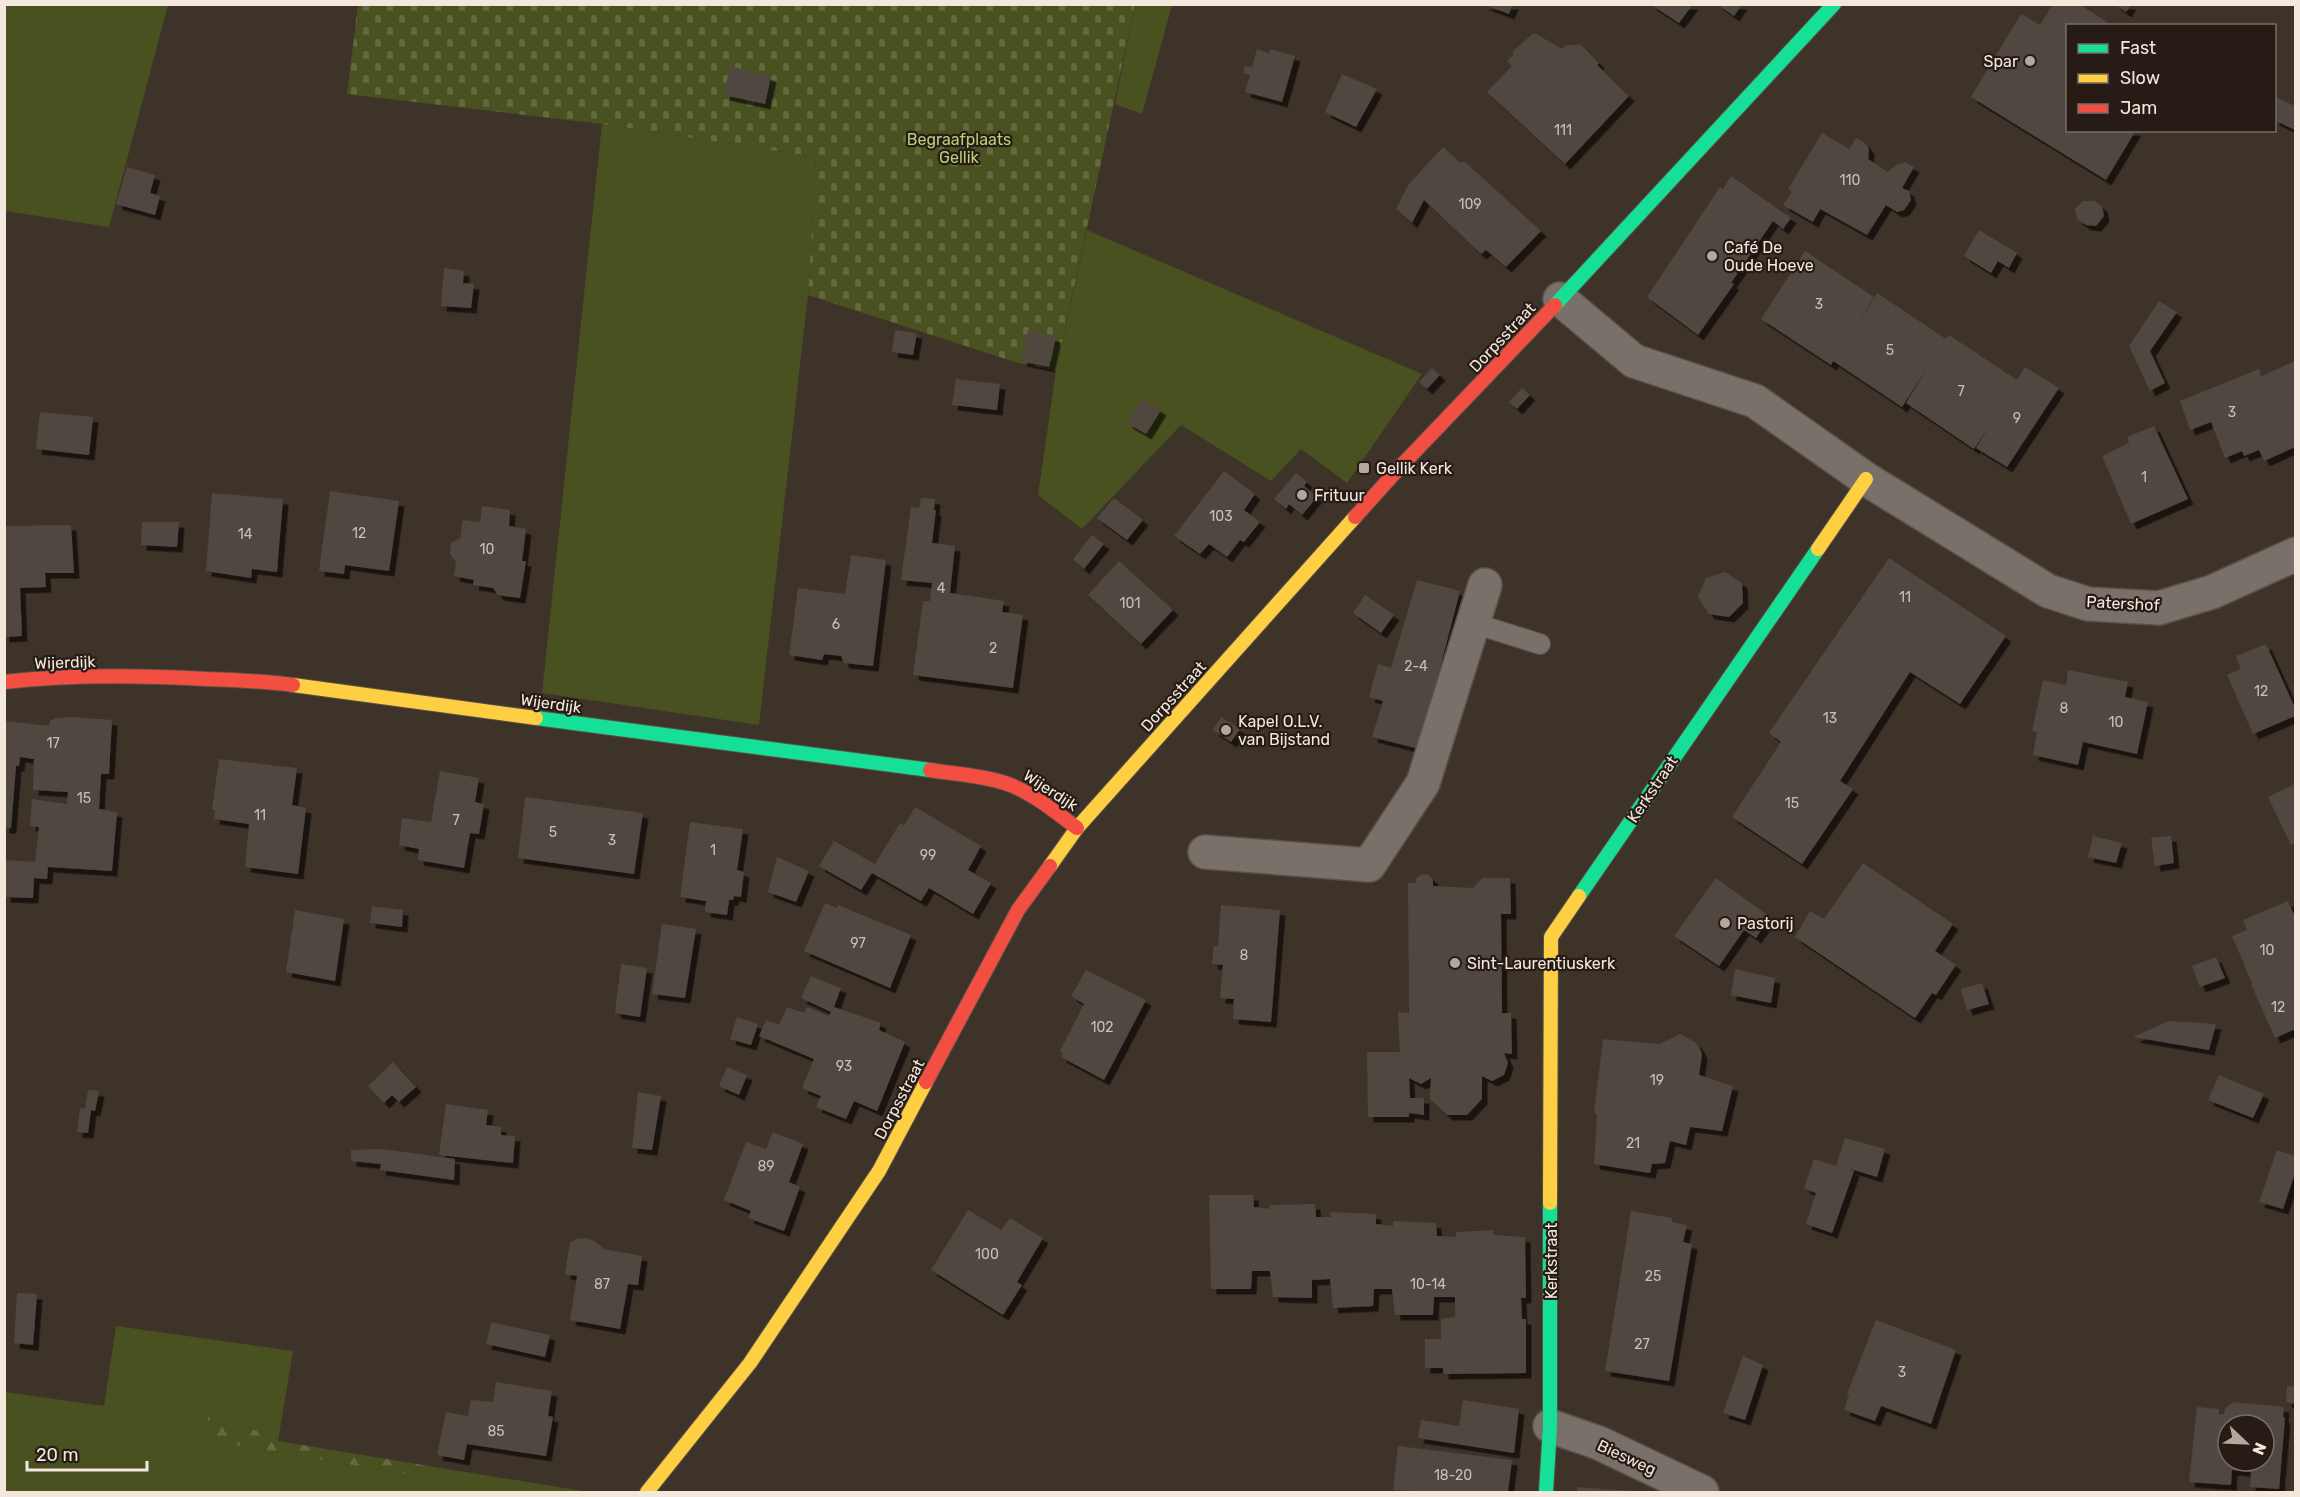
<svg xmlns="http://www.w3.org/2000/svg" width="2300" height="1497" font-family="Rubik,sans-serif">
<defs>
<pattern id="forest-firs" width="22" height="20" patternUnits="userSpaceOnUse" patternTransform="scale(1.5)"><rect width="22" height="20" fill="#495120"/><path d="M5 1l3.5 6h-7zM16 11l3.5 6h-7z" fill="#646a40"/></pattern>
<pattern id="cemetery-stones" width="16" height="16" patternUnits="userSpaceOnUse" patternTransform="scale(1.5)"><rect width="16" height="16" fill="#495120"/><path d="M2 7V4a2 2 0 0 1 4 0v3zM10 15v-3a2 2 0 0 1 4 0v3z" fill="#646a40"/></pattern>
<filter id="shadow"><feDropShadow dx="5.5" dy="5.5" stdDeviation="0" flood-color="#0009"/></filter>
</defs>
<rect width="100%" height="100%" fill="#3e3329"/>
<!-- green -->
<g fill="#495120">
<polygon points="4,5 168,5 109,227 5,211"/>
<polygon points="1135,5 1172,5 1142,114 1115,104"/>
<polygon points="602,124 816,157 808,295 759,725 542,693"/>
<polygon points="1087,230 1422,374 1347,483 1301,449 1271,481 1181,425 1082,529 1038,495 1056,371"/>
<polygon points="116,1326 293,1351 278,1441 209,1408 205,1440 428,1478 429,1466 589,1492 5,1492 5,1392 104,1406"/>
</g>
<!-- forest -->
<polygon fill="url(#forest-firs)" points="209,1408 278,1441 429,1466 428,1478 205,1440"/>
<!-- cemetery -->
<polygon fill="url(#cemetery-stones)" points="358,5 1135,5 1056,371 1015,362 808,295 816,157 602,124 347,94"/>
<!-- building -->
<g fill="#50473f" fill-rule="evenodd" filter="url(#shadow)">
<polygon points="1482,4 1513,4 1509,14"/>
<polygon points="1650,4 1693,4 1679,23"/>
<polygon points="1717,4 1742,4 1734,16"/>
<polygon points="2053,4 2079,4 2113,26 2067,26 2067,130 2136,130 2106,180 1971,97 2021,14 2040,25"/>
<polygon points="2115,4 2131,4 2126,12"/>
<polygon points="1534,33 1562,49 1566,45 1578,45 1580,44 1599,63 1597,65 1629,96 1565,164 1487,92 1512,66 1507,61 1513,55 1513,51"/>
<polygon points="1257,49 1269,53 1270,49 1295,56 1282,102 1245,92 1250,75 1243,73 1245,66 1252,67"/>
<polygon points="730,66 771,76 765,104 724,95"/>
<polygon points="1342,74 1377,89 1356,127 1325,112"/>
<polygon points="2274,96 2295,106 2295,130 2274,120"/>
<polygon points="1822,133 1849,149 1856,138 1864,142 1869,149 1868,159 1888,172 1896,165 1905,162 1914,167 1902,188 1909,191 1911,200 1904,210 1897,212 1886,205 1867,235 1820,209 1813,222 1783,205 1792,192 1788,189"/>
<polygon points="1443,147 1461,163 1464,161 1541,231 1506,267 1486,250 1481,254 1424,200 1412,223 1396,209 1408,185"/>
<polygon points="127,167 155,175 150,193 160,196 155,215 116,204"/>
<polygon points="1731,176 1791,218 1783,229 1773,221 1731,283 1734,284 1698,335 1647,297 1720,187 1723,189"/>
<polygon points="2083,201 2094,201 2102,206 2104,216 2096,226 2086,225 2077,219 2075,209"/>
<polygon points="1979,230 2017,253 2009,268 1998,261 1991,273 1964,256"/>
<polygon points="1805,251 1874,297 1848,340 1877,293 1946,339 1949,335 2017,380 2025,367 2059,388 2007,467 1976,448 1990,425 1974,449 1906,403 1929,365 1902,407 1833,361 1831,365 1761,319"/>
<polygon points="444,268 464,271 463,283 474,284 471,308 441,306"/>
<polygon points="2159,301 2177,312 2150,351 2165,383 2150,391 2129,346"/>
<polygon points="895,330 917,333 913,355 892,352"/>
<polygon points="1028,330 1056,337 1049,367 1021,361"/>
<polygon points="2295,361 2295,447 2264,461 2259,450 2244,456 2242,451 2225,458 2211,422 2190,430 2180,401 2259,369 2261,376 2264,375"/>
<polygon points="1432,368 1440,375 1427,389 1419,382"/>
<polygon points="956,379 1000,384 997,410 952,405"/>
<polygon points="1522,388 1530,395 1517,409 1509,402"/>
<polygon points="1142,399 1161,410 1146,434 1127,423"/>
<polygon points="40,412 93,417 89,455 36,449"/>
<polygon points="2154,426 2188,499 2131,524 2102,456 2129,443 2127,437"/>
<polygon points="1224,471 1255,494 1244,510 1260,522 1244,542 1240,540 1227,557 1209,544 1200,554 1174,536"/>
<polygon points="1296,473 1307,482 1304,486 1317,497 1302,515 1289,504 1286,509 1274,499"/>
<polygon points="330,491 399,501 389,571 345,565 344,574 319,571"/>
<polygon points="212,493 283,499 277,572 252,569 251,578 206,571"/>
<polygon points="921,498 935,499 934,510 936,510 932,543 955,546 950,593 1004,601 1002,612 1023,615 1013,688 913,675 923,601 930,601 932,583 901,580 911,507 919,508"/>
<polygon points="1114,498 1143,520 1127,540 1097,518"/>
<polygon points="482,506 510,510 509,526 526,529 522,561 526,561 520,598 498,595 493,588 473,585 474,580 454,576 456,562 450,554 451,543 460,538 463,520 480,522"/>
<polygon points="142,522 179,522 177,547 141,545"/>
<polygon points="71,525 74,573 45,573 46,587 20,588 22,636 4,637 4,526"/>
<polygon points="1092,535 1104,544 1084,569 1073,559"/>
<polygon points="851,555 886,560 873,666 844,663 841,656 824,654 822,660 789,655 798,588 845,594"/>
<polygon points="1889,558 2006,636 1960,704 1910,672 1840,781 1853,789 1802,864 1732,817 1781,742 1769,733"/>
<polygon points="1119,561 1173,610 1141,644 1088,595"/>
<polygon points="1725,572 1742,583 1743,603 1729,617 1709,614 1698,597 1706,578"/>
<polygon points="1417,580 1460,591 1419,749 1372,737 1383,701 1369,697 1378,664 1391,668"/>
<polygon points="1365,595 1394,615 1381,633 1353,613"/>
<polygon points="2266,644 2295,708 2295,716 2253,734 2227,675 2241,669 2236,656"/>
<polygon points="2068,670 2128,682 2125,697 2148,702 2137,754 2083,742 2078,765 2033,755 2037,732 2032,731 2043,680 2066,685"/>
<polygon points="73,717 112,720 109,774 101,774 99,809 117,812 112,871 48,867 47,879 34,878 33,898 5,897 6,860 35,862 39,827 30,826 32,799 67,804 68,792 33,790 34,759 20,757 19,766 16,766 11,828 4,828 6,721 49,726 50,721 56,718"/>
<polygon points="1221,717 1240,729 1231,742 1213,730"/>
<polygon points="219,759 297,768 292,805 306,808 298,874 245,867 249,824 214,819 215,810 212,809"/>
<polygon points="440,771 479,778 475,802 484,804 479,834 470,833 464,868 418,860 419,849 399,845 402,818 431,822"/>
<polygon points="2295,784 2295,843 2291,845 2268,797"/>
<polygon points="525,797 643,813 634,874 518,858"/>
<polygon points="915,807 981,846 968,870 991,883 973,914 929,888 921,901 872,873 861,890 819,866 834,841 875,864 900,823 904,826"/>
<polygon points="690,822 743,829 737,870 744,872 741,897 734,896 733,900 729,900 727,915 705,912 706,901 680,897"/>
<polygon points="2093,836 2122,843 2116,863 2088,857"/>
<polygon points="2171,836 2174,863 2155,866 2151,838"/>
<polygon points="777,857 809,871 796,902 768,892"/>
<polygon points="1863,863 1953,924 1935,951 1956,965 1936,995 1932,993 1915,1018 1795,937 1810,911 1824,919"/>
<polygon points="1427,874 1433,879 1433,886 1473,888 1482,878 1510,878 1511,914 1501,914 1502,1013 1511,1013 1512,1054 1504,1053 1508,1063 1504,1075 1492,1081 1482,1076 1482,1099 1467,1115 1447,1115 1430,1099 1431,1078 1421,1084 1409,1078 1410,1098 1424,1098 1424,1115 1409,1113 1409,1117 1368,1117 1367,1052 1400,1052 1398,1012 1409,1013 1408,883 1416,883 1415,880 1420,875"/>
<polygon points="1716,878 1770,917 1756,938 1744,930 1719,966 1674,936"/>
<polygon points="2288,901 2295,917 2295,1029 2275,1038 2251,984 2256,982 2252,983 2232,936 2247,930 2243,920"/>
<polygon points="825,903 837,908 838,905 911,935 890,988 804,951"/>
<polygon points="1221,905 1280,910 1271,1022 1233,1019 1234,999 1220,998 1223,965 1212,964 1214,946 1218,946"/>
<polygon points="372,906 403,910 402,927 370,923"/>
<polygon points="295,910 344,919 335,981 286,972"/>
<polygon points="662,924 696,929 685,998 652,994"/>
<polygon points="2216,957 2225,978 2200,987 2192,966"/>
<polygon points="621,964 647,968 640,1017 615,1013"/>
<polygon points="1735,969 1775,978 1771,1003 1731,995"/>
<polygon points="1086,970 1146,1000 1104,1080 1061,1057 1063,1053 1060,1051 1084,1004 1071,996"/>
<polygon points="811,976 841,988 834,1007 881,1023 879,1030 905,1042 877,1111 854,1101 846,1119 816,1107 821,1096 802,1088 814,1059 759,1036 766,1020 779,1025 787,1007 804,1013 807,1007 829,1016 831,1012 801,998"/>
<polygon points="1982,983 1989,1004 1967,1010 1961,989"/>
<polygon points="737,1017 758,1024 751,1045 730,1039"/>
<polygon points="2169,1021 2216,1024 2209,1050 2133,1037"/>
<polygon points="1680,1034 1695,1042 1699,1047 1702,1054 1699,1075 1733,1086 1722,1131 1690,1127 1686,1145 1670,1141 1665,1163 1652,1164 1650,1173 1594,1164 1597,1114 1594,1112 1603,1039 1660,1044"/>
<polygon points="393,1062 416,1087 399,1102 392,1095 384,1103 368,1086"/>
<polygon points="727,1067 747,1075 739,1095 719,1086"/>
<polygon points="2219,1075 2264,1094 2253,1118 2208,1100"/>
<polygon points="88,1090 99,1091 95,1111 91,1110 88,1133 77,1132 80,1108 85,1109"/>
<polygon points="638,1092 661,1096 652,1150 632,1148"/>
<polygon points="446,1104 488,1110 486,1125 501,1127 501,1135 515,1136 513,1163 439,1155"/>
<polygon points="773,1132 803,1144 789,1182 800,1187 784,1231 748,1218 751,1211 724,1200 746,1142 766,1149"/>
<polygon points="1845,1138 1885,1149 1877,1177 1847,1168 1854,1171 1832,1233 1806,1224 1816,1193 1804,1188 1814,1159 1836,1166"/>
<polygon points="383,1149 455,1159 454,1180 380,1170 381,1164 351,1161 351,1150"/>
<polygon points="2277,1150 2295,1156 2295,1173 2283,1209 2259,1202"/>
<polygon points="1209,1195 1253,1195 1254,1207 1270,1209 1270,1205 1315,1204 1316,1217 1331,1217 1330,1212 1376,1214 1376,1224 1393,1226 1393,1221 1436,1223 1437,1236 1456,1237 1456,1232 1493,1230 1494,1235 1525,1237 1526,1298 1521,1298 1522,1319 1526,1319 1526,1373 1443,1374 1443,1368 1425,1368 1425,1339 1441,1339 1441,1319 1455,1317 1455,1297 1434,1297 1433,1315 1395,1315 1392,1289 1374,1289 1373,1306 1333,1308 1330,1279 1312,1280 1312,1298 1273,1297 1270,1271 1252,1271 1251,1289 1211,1289"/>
<polygon points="968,1210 1001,1230 1010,1218 1043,1238 1017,1282 1022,1285 1003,1315 931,1270"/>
<polygon points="1631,1211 1672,1218 1672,1222 1687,1225 1683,1242 1692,1244 1669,1381 1605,1371"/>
<polygon points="587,1238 596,1242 604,1249 642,1256 638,1285 628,1284 620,1329 570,1320 577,1276 565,1274 570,1242 577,1239"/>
<polygon points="17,1293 37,1294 33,1345 14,1343"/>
<polygon points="1876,1320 1956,1350 1931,1424 1881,1406 1875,1421 1844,1410 1849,1395 1847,1394"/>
<polygon points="491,1322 550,1335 545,1357 486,1344"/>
<polygon points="1743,1356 1763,1365 1745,1420 1723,1413"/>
<polygon points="496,1382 552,1391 548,1416 553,1417 546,1456 467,1444 464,1460 437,1455 446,1412 468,1416 471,1400 493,1402"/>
<polygon points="2287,1386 2295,1387 2295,1404 2286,1402"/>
<polygon points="1463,1400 1519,1409 1514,1453 1418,1438 1421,1420 1459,1426"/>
<path d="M2233,1402l51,5 -1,10 2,1 -6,71 -29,-2 1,-15 -19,-2 -1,15 -42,-3 8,-75 22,2v5h5l1,-6zM2228,1425h36v36h-36z"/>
<polygon points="1398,1446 1512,1460 1508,1492 1408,1492 1409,1491 1393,1490"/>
<polygon points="1577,1487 1633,1491 1633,1492 1577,1492"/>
</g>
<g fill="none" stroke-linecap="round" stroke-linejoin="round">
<!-- lane casing -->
<g stroke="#5a5047" stroke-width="22">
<polyline id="lane" points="1473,623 1540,644"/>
</g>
<!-- street casing -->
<g stroke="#5a5047" stroke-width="36">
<g id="street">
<polyline points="1560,299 1634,361 1755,401 1866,479 2048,591 2088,604 2159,608 2212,592 2296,554"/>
<polyline points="1205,852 1369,865 1423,783 1485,585"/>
<polyline points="1550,1426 1599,1443 1702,1492"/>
</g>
</g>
<!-- fast casing -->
<g stroke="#5a5047" stroke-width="16">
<g id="fast">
<polyline points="1555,305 1834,4"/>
<polyline points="536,718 930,770"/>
<polyline points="1579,896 1818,549"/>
<polyline points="1546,1492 1550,1426 1550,1203"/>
</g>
</g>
<!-- slow casing -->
<g stroke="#5a5047" stroke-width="16">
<g id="slow">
<polyline points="1818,549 1866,479"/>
<polyline points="293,685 536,718"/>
<polyline points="1050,866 1077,828 1355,517"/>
<polyline points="1550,1203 1551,937 1579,896"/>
<polyline points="647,1492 750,1363 879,1171 926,1082"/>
</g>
</g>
<!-- jam casing -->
<g stroke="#5a5047" stroke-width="16">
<g id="jam">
<polyline points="1355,517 1401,466 1555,305"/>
<path d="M4,682c67,-8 134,-7 202,-3 29,1 58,2 87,6"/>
<path d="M930,770c24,4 51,5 75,13 27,9 49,28 72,45"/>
<polyline points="926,1082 1018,910 1050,866"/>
</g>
</g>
<!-- lane -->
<use href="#lane" stroke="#79706a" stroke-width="20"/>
<!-- street -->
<use href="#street" stroke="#79706a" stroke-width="33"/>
<!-- fast -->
<use href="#fast" stroke="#16e098" stroke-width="14"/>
<!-- slow -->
<use href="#slow" stroke="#ffcf43" stroke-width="14"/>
<!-- jam -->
<use href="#jam" stroke="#f24e42" stroke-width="14"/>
</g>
<!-- markers -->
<g fill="#b4a89d" stroke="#261c15" stroke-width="2">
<circle cx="2030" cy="61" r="6"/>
<circle cx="1712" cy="256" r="6"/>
<rect x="1358" y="462" width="12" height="12" rx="3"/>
<circle cx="1302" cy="495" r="6"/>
<circle cx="1226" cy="730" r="6"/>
<circle cx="1725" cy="923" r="6"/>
<circle cx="1455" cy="963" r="6"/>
</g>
<g text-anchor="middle" stroke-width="4.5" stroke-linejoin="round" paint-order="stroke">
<!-- number labels -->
<g font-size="14" fill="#cbbfb5">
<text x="1563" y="135">111</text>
<text x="1850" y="185">110</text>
<text x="1470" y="209">109</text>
<text x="1819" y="309">3</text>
<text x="1890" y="355">5</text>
<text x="1961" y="396">7</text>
<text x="2232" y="417">3</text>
<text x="2017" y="423">9</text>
<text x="2144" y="482">1</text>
<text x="1221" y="521">103</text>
<text x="359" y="538">12</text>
<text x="245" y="539">14</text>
<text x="487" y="554">10</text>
<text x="941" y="593">4</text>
<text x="1905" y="602">11</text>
<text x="1130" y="608">101</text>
<text x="836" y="629">6</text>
<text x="993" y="653">2</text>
<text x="1416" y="671">2-4</text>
<text x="2261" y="696">12</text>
<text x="2064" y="713">8</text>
<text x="1830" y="723">13</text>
<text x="2116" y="727">10</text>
<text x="53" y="748">17</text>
<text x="84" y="803">15</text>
<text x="1792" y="808">15</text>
<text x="260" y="820">11</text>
<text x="456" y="825">7</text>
<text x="553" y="837">5</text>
<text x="612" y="845">3</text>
<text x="713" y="855">1</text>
<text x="928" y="860">99</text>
<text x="858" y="948">97</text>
<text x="2267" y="955">10</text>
<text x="1244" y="960">8</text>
<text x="2278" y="1012">12</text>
<text x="1102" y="1032">102</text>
<text x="844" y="1071">93</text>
<text x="1657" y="1085">19</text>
<text x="1633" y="1148">21</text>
<text x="766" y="1171">89</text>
<text x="987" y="1259">100</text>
<text x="1653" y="1281">25</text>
<text x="602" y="1289">87</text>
<text x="1428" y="1289">10-14</text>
<text x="1642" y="1349">27</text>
<text x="1902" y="1377">3</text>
<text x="496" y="1436">85</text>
<text x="1453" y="1480">18-20</text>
</g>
<!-- poi labels -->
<g font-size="16" fill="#f4e7dc" stroke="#261c15" text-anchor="start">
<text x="2018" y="67" text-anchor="end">Spar</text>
<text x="1724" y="253">Café De<tspan x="1724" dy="18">Oude Hoeve</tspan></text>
<text x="1376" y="474">Gellik Kerk</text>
<text x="1314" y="501">Frituur</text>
<text x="1238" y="727">Kapel O.L.V.<tspan x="1238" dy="18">van Bijstand</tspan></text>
<text x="1737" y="929">Pastorij</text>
<text x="1467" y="969">Sint-Laurentiuskerk</text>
</g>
<!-- park labels -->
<g font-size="16" fill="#bbcf79" stroke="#261c15">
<text x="959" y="145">Begraafplaats<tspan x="959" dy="18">Gellik</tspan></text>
</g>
<!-- street labels -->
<g font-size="16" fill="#f4e7dc" stroke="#261c15">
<text transform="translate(1502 337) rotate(-47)" y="6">Dorpsstraat</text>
<text transform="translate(2123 603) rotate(3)" y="6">Patershof</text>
<text transform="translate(65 662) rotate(-2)" y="6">Wijerdijk</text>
<text transform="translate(1173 696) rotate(-48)" y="6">Dorpsstraat</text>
<text transform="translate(551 703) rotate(8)" y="6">Wijerdijk</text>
<text transform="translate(1652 789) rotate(-56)" y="6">Kerkstraat</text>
<text transform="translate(1051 790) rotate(33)" y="6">Wijerdijk</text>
<text transform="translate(899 1099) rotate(-62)" y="6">Dorpsstraat</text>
<text transform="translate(1551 1261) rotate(-90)" y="6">Kerkstraat</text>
<text transform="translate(1627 1457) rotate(25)" y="6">Biesweg</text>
</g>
</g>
<!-- border -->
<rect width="2300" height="1497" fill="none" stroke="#f4e7dc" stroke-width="12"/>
<!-- legend -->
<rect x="2066" y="24" width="210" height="108" fill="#261c15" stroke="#786d65" stroke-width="1.5"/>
<rect x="2078" y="44" width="30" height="9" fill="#16e098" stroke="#786d65" stroke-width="1.5"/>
<text x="2120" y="54" font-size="18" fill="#f4e7dc">Fast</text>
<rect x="2078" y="74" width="30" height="9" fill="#ffcf43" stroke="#786d65" stroke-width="1.5"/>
<text x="2120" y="84" font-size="18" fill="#f4e7dc">Slow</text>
<rect x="2078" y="104" width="30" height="9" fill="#f24e42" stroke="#786d65" stroke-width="1.5"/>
<text x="2120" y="114" font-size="18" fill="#f4e7dc">Jam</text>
<!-- north arrow -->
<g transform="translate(2246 1443) rotate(113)"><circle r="28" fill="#261c15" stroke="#786d65" stroke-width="1.5"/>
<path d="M0-4.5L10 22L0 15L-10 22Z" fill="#b4a89d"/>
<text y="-9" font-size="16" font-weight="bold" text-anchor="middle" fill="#f4e7dc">N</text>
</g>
<!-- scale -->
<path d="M27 1461v9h120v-9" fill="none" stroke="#f4e7dc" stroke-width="3"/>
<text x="36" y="1461" font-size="18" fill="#f4e7dc" stroke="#261c15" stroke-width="4.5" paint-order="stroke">20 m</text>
</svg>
